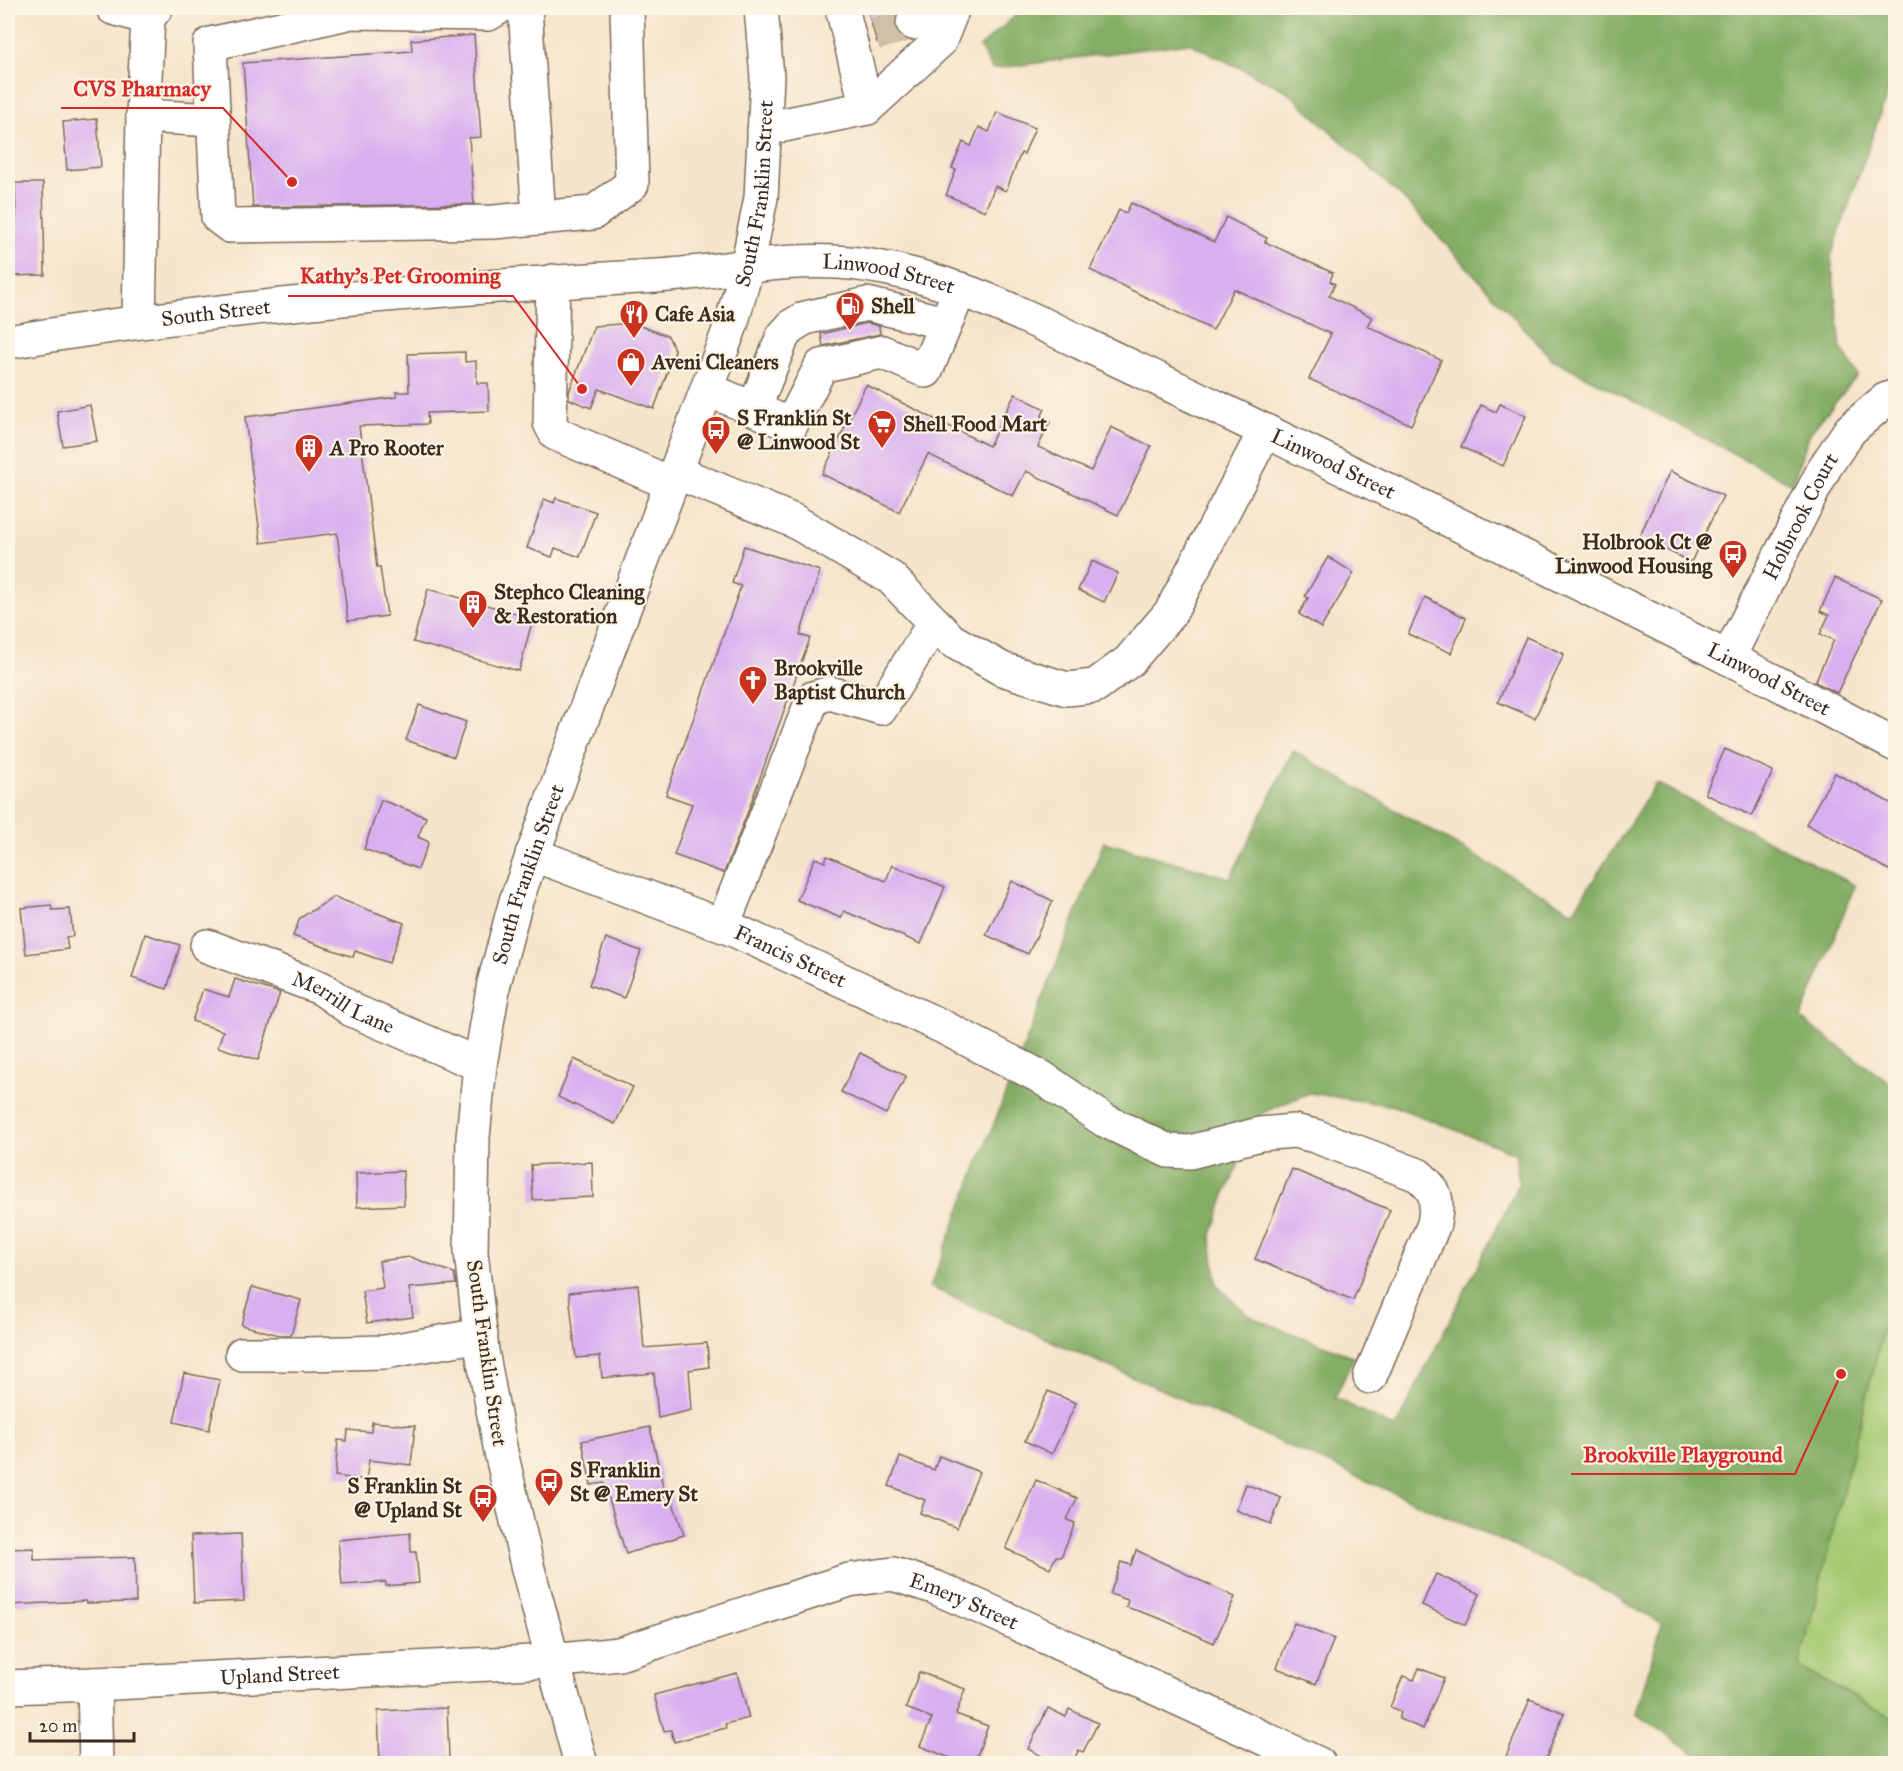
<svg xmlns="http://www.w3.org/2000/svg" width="1903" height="1771" font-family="'IM FELL Great Primer',serif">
<rect width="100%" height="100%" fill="#fcf5e5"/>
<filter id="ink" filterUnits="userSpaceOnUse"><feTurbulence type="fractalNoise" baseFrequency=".0167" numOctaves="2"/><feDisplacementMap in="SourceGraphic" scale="12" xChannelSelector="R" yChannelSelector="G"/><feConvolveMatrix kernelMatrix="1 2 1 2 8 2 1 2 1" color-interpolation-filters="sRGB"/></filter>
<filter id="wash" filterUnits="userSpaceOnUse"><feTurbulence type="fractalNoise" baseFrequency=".008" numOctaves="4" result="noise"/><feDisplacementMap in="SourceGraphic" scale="24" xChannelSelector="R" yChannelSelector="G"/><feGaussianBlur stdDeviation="1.35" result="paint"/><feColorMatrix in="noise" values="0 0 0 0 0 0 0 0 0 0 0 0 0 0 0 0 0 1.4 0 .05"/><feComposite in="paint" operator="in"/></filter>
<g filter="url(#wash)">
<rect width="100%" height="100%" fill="#f6e4ca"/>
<!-- green -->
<polygon fill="#a6ca73" stroke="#707a48" stroke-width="1.5" points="1895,1131 1895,1763 1753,1763"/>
<!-- forest -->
<g fill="#84ae65" stroke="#606c42" stroke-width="1.5" fill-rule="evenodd">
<polygon points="1024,8 1895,8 1895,71 1831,256 1841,348 1858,375 1810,433 1792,484 1552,359 1405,200 1287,91 1189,43 992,69 980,47"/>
<path d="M1293,751l280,161 83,-129 199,102 -54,134 94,68v194l-96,386 96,52v44h-186l-73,-49 26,-90 -81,-48 -651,-289 174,-445 126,36zM1309,1093l85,13 121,47 4,31 -124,244 -60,-30 19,-41 -103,-40 -34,-31 -6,-48 15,-46 36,-79z"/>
</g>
<g id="blocks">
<!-- building -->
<g fill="#d8aff0">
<polygon points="867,8 903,8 899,11 895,19 895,29 900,36 877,43"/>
<polygon points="474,35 481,137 469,138 474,204 253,207 243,63 412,51 411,40"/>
<polygon points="997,112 1035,128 1024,154 1021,153 1006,191 995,186 985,211 946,195 956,170 952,168 963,142 971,146 979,127 989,132"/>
<polygon points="97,119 101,167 67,170 63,122"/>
<polygon points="15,183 43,183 45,275 11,276 10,219 16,219"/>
<polygon points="1131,203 1214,242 1226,217 1267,238 1265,242 1333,273 1330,281 1335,284 1329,296 1372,317 1367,326 1441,360 1411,425 1309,379 1331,334 1234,289 1213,330 1090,270 1119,210 1126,213"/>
<polygon points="632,323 668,336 675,351 654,409 599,389 591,408 569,399 569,392 594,326"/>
<polygon points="867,323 879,326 880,334 823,346 821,334"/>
<polygon points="465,352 465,362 476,361 477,383 488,383 489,411 427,413 428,424 359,426 377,568 380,567 387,616 348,621 337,533 261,543 245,417 397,397 396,392 409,392 408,354"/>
<polygon points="866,385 989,446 1015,394 1045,409 1041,417 1050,422 1038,447 1091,471 1111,427 1151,446 1118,515 1026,471 1013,496 928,454 899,512 822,474"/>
<polygon points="1500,404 1526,416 1503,466 1461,447 1481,405 1496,412"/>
<polygon points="90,405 97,441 63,446 57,411"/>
<polygon points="1670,471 1723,496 1691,562 1639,537"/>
<polygon points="556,498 596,512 580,557 555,548 552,557 527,548 544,499 554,503"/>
<polygon points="744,546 820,571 800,635 810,638 747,814 724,873 674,855 692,804 666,795 741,586 732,583"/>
<polygon points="1328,557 1354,573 1321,628 1299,614 1308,598 1305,596"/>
<polygon points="1092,561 1118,573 1104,602 1078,590"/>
<polygon points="1835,578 1882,599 1837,693 1815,682 1834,640 1820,634 1829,615 1820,611"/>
<polygon points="428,589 533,618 519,671 413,642"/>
<polygon points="1425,597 1466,618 1451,653 1408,634"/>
<polygon points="1526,637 1564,654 1535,718 1498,702"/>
<polygon points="419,705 466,722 454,757 406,740"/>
<polygon points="1725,749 1773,771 1752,816 1705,794"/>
<polygon points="1835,773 1896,806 1896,874 1806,824"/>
<polygon points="381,800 426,817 418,837 429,842 418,869 364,849"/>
<polygon points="827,856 886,881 892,865 945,887 921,944 844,911 841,918 797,900 815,858 825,862"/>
<polygon points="1012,881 1053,901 1028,954 986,935"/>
<polygon points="334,897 404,923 389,963 355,951 353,957 293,936 300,918"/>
<polygon points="51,905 52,910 70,909 73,936 66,937 68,949 26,954 21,908"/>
<polygon points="145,934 180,945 167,989 132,978"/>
<polygon points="606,938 641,951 624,998 589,985"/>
<polygon points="235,979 280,993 258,1060 218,1047 223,1031 192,1021 203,989 229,997"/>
<polygon points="860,1053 906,1076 886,1114 841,1092"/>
<polygon points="574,1059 633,1087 615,1124 558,1097"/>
<polygon points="592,1162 593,1197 533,1200 531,1165"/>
<polygon points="1292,1169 1390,1210 1353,1300 1255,1259"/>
<polygon points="403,1171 404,1205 357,1207 356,1173"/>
<polygon points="410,1257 454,1273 456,1284 409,1288 413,1317 367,1323 362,1291 383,1288 379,1261"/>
<polygon points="638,1285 644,1348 707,1343 709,1367 689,1370 692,1410 658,1418 654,1373 602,1378 600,1356 576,1358 569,1293"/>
<polygon points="252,1287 301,1300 291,1335 279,1335 241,1325"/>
<polygon points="184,1373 220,1380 209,1430 174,1422"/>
<polygon points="1048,1391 1076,1403 1052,1454 1025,1441"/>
<polygon points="372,1422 415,1426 411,1465 369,1460 366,1480 335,1476 338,1440 347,1441 348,1430 371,1432"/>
<polygon points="650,1427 665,1496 670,1494 684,1535 626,1554 604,1483 591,1485 582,1441"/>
<polygon points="939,1456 979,1472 957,1528 920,1513 925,1500 889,1486 900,1457 934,1470"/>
<polygon points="1036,1480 1077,1498 1067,1520 1075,1523 1061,1557 1056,1556 1050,1568 1006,1549"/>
<polygon points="1246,1484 1281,1498 1271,1524 1236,1510"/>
<polygon points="410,1533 411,1552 416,1552 419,1583 386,1586 386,1582 342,1585 338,1540"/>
<polygon points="241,1534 244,1601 194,1603 191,1536"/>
<polygon points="34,1548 34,1560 135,1557 136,1602 86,1603 86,1601 8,1605 8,1549"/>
<polygon points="1136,1550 1235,1597 1214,1643 1159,1618 1126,1607 1128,1600 1110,1594 1121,1562 1131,1565"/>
<polygon points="1436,1574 1480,1594 1465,1625 1422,1605"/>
<polygon points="1294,1623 1334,1639 1316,1684 1277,1668"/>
<polygon points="1419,1668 1444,1678 1423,1729 1399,1719 1401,1712 1390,1707 1403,1676 1414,1680"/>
<polygon points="919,1672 965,1689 956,1714 988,1726 974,1764 965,1764 920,1746 932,1718 906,1708"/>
<polygon points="737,1673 749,1718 725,1724 726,1728 674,1742 671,1730 664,1731 654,1695"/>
<polygon points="1530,1699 1564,1713 1544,1764 1503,1764"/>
<polygon points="447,1708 449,1758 408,1760 409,1764 380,1764 378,1711"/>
<polygon points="1048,1708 1066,1717 1069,1709 1098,1723 1083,1752 1079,1750 1071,1764 1057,1764 1028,1749"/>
</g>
</g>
</g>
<g filter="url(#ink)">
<use href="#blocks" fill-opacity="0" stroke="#7c6b5a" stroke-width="1.5"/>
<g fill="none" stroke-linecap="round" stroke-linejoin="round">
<!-- minor-tunnel -->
<polyline stroke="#d1bfa8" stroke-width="33" stroke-dasharray="33 16" stroke-linecap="butt" points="875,34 913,23"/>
<!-- minor casing -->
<g stroke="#7c6b5a" stroke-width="36">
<g id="minor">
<polyline points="113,8 148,18"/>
<polyline points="498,8 488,14 352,12 210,44 218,217 230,226 494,222 593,213 632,184 627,8"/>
<polyline points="525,8 539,218"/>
<polyline points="842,8 867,108"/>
<polyline points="913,23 933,17"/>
<polyline points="143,116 213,120"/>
<polyline points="764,129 867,108 940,41 953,8"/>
<polyline points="553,281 550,423 556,434 563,437 672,484"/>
<polyline points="139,321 143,116 148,18 156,8"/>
<polyline points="707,389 791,425 821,366 882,352 926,371 960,289"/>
<polyline points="754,409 783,336 793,325 805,318 867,304 945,323"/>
<polyline points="676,472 794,521 891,578 951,640 1002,669 1067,689 1095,686 1129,661 1171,612 1265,431"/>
<path id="s1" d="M1728,658l97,-191 25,-37 35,-30 11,-4"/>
<path id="s2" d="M532,854l202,76 207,96 100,51 63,43 64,31 22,1 70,-18 34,-3 21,5 103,39c20,17 20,24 16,49l-64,153"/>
<polyline points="723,925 813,698 830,693 881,708 934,623"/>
<path id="s3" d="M207,946l114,42 31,22 128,55"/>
<polyline points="242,1354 307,1354 385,1352 481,1335"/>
<polyline points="94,1684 96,1764"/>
<path id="s4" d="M8,1687l86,-3 458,-23 67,-7 230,-74 44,-6 41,13 62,27 323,150"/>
</g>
</g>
<!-- major casing -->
<g stroke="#7c6b5a" stroke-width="36">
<g id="major">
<path id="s5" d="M8,342c215,-36 432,-54 649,-66 67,-4 134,-21 201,-12 80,10 154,45 226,80 46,22 91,43 136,65 169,82 339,163 506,248 57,28 113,59 170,88"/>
<path id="s6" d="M581,1764l-53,-195 -27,-117 -19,-101 -11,-99 2,-115 7,-72 14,-82 22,-82 50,-139 141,-373 24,-64 16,-58 14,-69 6,-121 -6,-69"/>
</g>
</g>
<!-- minor -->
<use href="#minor" stroke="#fff" stroke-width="33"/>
<!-- major -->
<use href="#major" stroke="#fff" stroke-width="33"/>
</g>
</g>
<!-- icons -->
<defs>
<g id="fuel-pin" transform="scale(1.5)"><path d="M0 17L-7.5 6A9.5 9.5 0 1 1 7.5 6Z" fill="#c8321e" stroke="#fcf5e5"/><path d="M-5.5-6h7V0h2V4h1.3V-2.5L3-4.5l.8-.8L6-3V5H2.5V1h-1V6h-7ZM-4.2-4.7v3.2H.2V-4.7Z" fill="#fff"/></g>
<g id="restaurant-pin" transform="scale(1.5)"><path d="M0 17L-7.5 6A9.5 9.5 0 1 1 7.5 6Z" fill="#c8321e" stroke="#fcf5e5"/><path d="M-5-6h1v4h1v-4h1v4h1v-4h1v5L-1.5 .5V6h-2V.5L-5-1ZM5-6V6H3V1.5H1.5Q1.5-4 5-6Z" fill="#fff"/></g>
<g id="shop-pin" transform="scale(1.5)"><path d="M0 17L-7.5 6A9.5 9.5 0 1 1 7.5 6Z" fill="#c8321e" stroke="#fcf5e5"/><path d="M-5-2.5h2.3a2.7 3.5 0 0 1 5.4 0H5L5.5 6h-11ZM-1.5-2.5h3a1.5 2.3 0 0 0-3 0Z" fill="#fff"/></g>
<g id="supermarket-pin" transform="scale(1.5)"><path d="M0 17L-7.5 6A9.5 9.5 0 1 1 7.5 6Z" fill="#c8321e" stroke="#fcf5e5"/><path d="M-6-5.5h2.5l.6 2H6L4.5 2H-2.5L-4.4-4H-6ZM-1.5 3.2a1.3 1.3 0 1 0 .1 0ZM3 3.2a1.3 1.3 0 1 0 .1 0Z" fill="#fff"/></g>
<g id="bus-pin" transform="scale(1.5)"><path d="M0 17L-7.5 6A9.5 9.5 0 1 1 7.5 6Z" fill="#c8321e" stroke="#fcf5e5"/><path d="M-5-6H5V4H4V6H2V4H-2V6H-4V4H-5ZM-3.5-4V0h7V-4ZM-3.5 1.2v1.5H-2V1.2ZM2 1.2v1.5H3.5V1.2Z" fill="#fff"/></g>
<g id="building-pin" transform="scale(1.5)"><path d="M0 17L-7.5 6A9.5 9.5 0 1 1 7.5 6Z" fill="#c8321e" stroke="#fcf5e5"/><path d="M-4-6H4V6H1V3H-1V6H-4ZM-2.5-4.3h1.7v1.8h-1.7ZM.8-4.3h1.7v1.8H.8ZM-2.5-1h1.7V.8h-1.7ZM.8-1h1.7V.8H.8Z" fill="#fff"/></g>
<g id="church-pin" transform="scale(1.5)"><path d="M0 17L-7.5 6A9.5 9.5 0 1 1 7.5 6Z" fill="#c8321e" stroke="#fcf5e5"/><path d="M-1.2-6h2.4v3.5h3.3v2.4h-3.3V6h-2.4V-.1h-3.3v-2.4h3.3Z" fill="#fff"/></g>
</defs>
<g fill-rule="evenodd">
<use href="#fuel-pin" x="850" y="306"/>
<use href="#restaurant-pin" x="634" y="314"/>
<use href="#shop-pin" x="631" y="362"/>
<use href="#supermarket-pin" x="882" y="424"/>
<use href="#bus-pin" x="716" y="430"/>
<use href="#building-pin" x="309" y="448"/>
<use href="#bus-pin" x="1733" y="554"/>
<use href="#building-pin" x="473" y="604"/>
<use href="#church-pin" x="753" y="680"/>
<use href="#bus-pin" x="549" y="1482"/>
<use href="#bus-pin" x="483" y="1498"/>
</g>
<g text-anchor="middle" stroke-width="4.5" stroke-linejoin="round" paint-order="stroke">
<!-- street labels -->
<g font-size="21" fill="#3b2a1e" stroke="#fcf5e5">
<text dy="7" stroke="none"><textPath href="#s6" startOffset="1629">South Franklin Street</textPath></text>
<text dy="7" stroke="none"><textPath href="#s5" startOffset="886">Linwood Street</textPath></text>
<text dy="7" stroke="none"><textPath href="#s5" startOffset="210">South Street</textPath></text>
<text dy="7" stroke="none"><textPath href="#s5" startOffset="1372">Linwood Street</textPath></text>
<text dy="7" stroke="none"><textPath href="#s1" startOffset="159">Holbrook Court</textPath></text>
<text dy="7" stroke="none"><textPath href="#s5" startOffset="1858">Linwood Street</textPath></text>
<text dy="7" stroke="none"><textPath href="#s6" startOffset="909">South Franklin Street</textPath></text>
<text dy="7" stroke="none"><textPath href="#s2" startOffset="278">Francis Street</textPath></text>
<text dy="7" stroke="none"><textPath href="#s3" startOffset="148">Merrill Lane</textPath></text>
<text transform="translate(487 1353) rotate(82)" y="7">South Franklin Street</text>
<text dy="7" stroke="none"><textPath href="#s4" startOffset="974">Emery Street</textPath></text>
<text dy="7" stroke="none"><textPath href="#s4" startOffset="272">Upland Street</textPath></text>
</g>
<!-- poi labels -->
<g font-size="21" font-weight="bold" fill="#3b2a1e" stroke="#fcf5e5" text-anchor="start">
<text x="871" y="313">Shell</text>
<text x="655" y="321">Cafe Asia</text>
<text x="652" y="369">Aveni Cleaners</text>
<text x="737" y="425">S Franklin St<tspan x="737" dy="24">@ Linwood St</tspan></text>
<text x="903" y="431">Shell Food Mart</text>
<text x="330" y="455">A Pro Rooter</text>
<text x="1712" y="549" text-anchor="end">Holbrook Ct @<tspan x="1712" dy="24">Linwood Housing</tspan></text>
<text x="494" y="599">Stephco Cleaning<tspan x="494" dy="24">&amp; Restoration</tspan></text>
<text x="774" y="675">Brookville<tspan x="774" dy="24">Baptist Church</tspan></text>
<text x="570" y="1477">S Franklin<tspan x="570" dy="24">St @ Emery St</tspan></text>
<text x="462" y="1493" text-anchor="end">S Franklin St<tspan x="462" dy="24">@ Upland St</tspan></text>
</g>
</g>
<!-- callouts -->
<path fill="none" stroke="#d62828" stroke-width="2" d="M292 182L223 108H61M582 389L513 296H288M1841 1374L1795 1474H1571"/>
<g fill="#d62828" stroke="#fcf5e5" stroke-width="2">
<circle cx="292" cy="182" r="6"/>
<circle cx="582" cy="389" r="6"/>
<circle cx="1841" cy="1374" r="6"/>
</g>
<g font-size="22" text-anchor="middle" font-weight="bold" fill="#d62828" stroke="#fcf5e5" stroke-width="4.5" stroke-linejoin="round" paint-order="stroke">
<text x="142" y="96">CVS Pharmacy</text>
<text x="400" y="283">Kathy's Pet Grooming</text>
<text x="1683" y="1462">Brookville Playground</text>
</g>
<!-- margin -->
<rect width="1903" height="1771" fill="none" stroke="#fcf5e5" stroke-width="30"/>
<!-- scale -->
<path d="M30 1732v9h104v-9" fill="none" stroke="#3b2a1e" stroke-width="3"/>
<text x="39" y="1732" font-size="18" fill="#3b2a1e" stroke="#fcf5e5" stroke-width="4.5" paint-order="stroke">20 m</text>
</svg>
